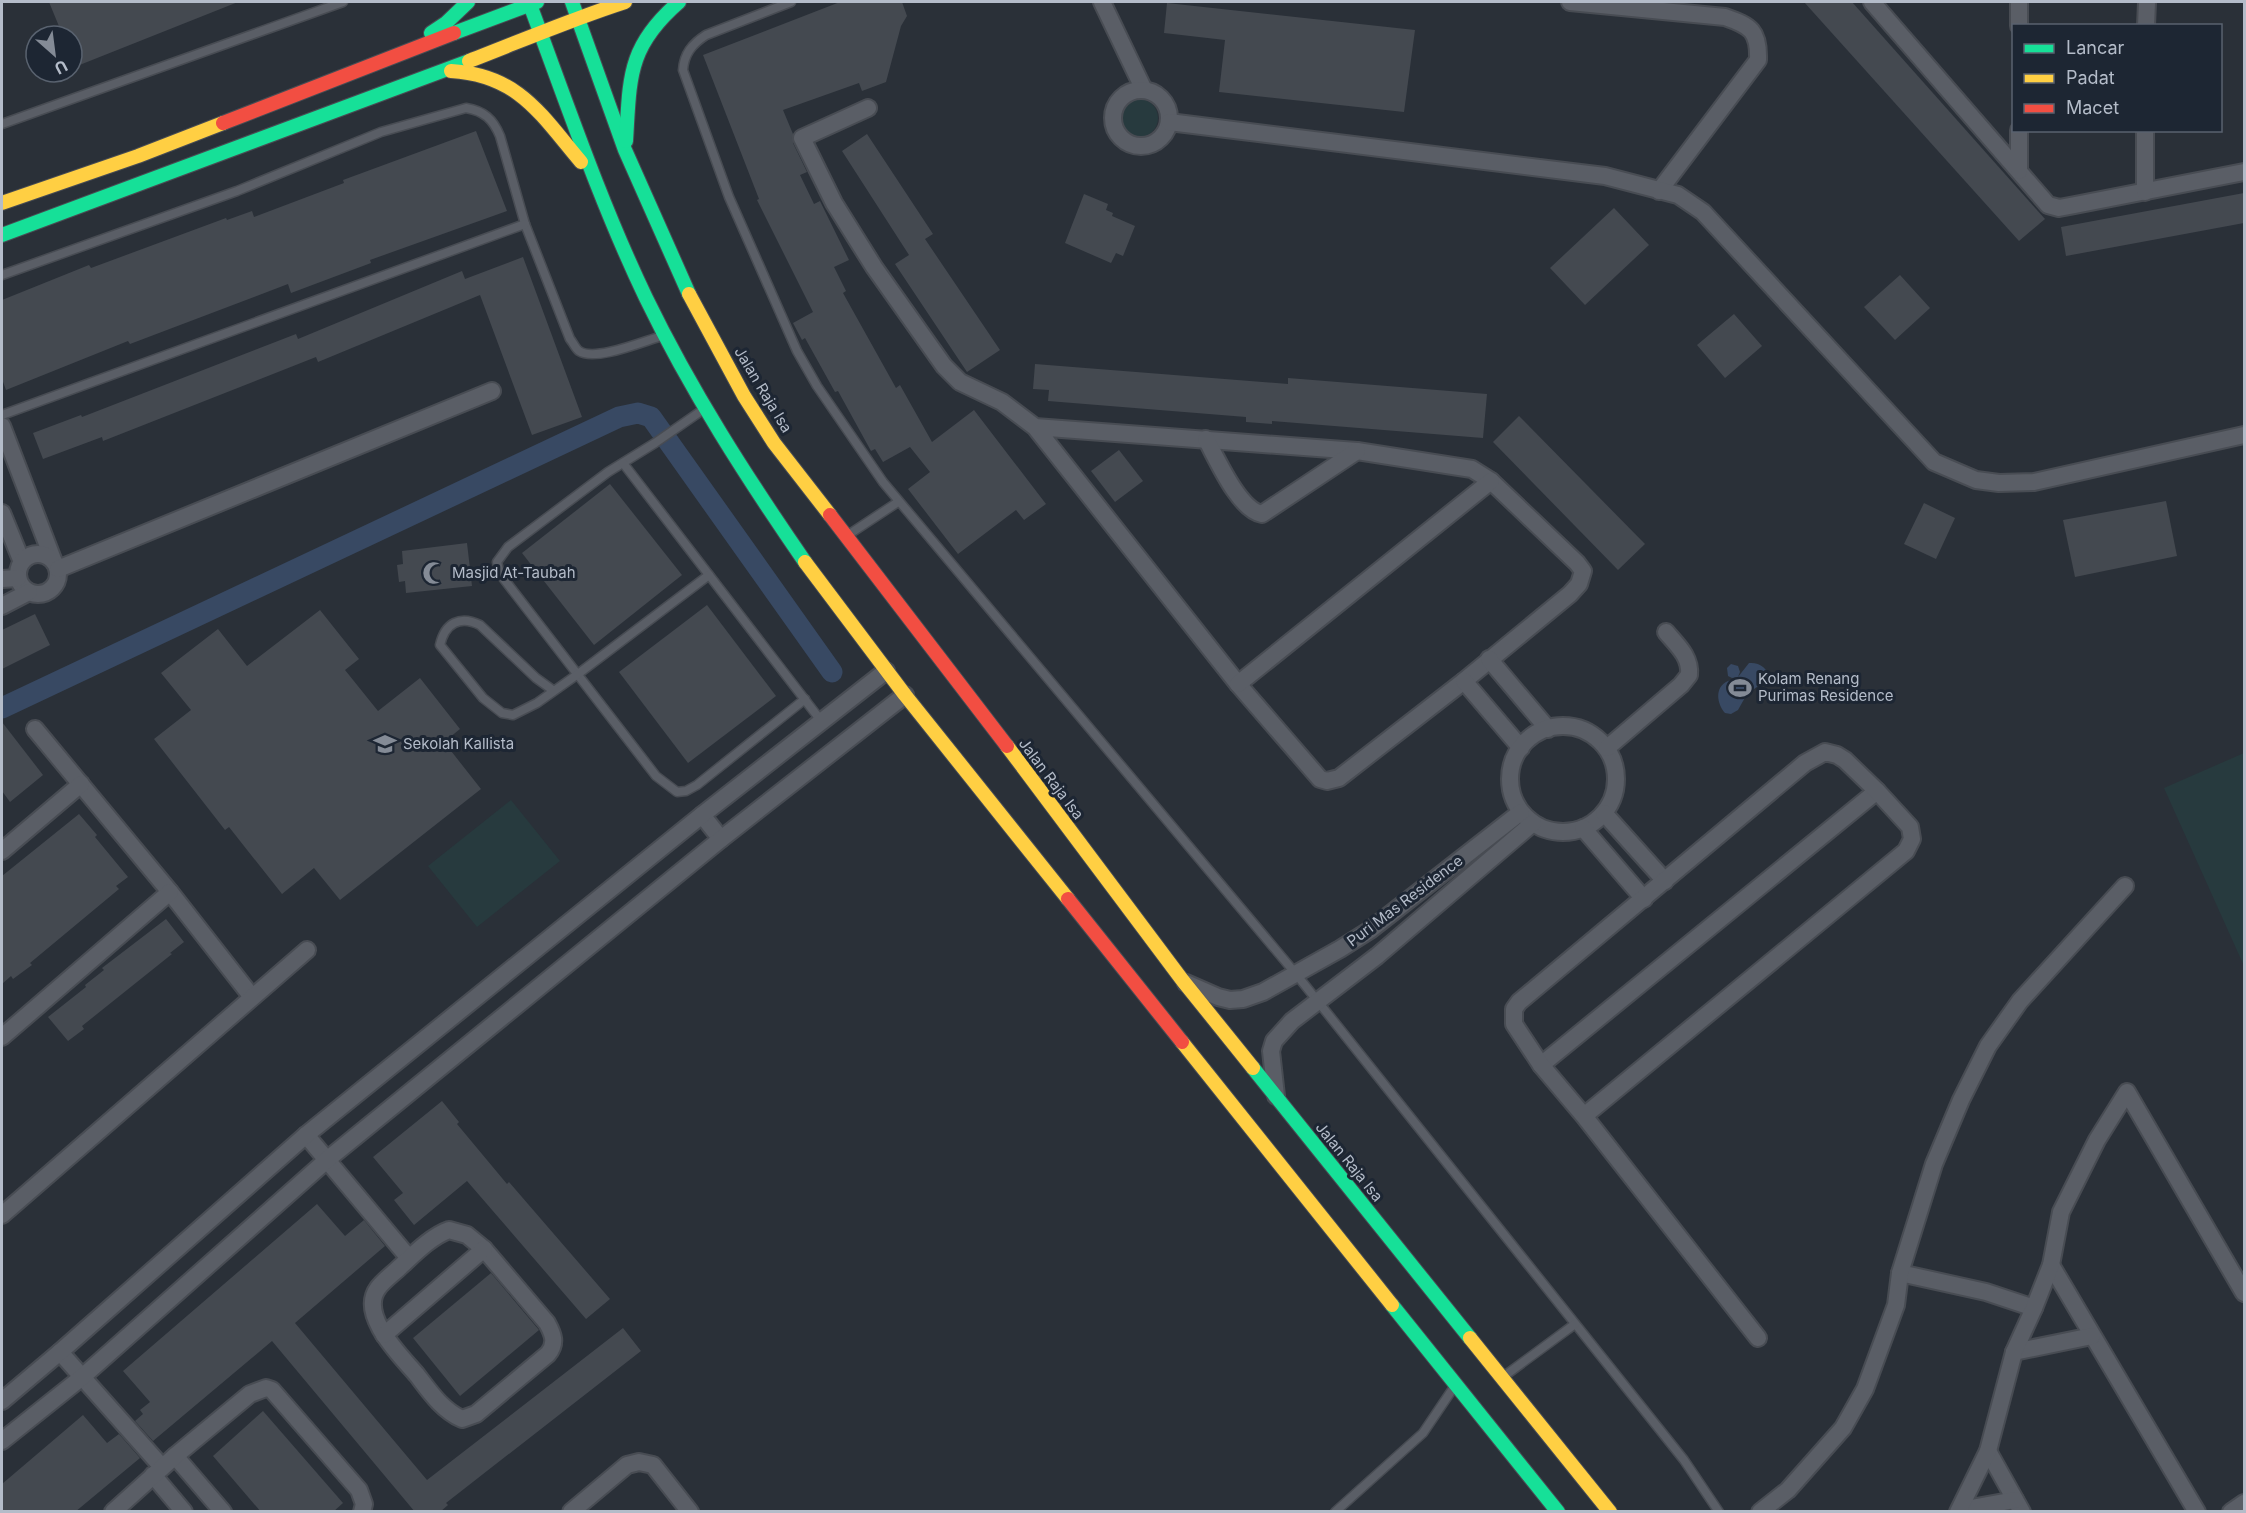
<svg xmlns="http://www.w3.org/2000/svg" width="2246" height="1513" font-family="Inter,sans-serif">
<rect width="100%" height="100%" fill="#2a3038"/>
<!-- green -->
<g fill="#273a3e">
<circle cx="1139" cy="118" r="19"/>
<polygon points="2244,753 2244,966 2164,788"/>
<polygon points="511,800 560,861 477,927 428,866"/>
</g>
<!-- water -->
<path fill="#384963" d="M1749,663c10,-1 20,5 19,16l-21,15 -9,16 -7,4 -6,-1c-8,-9 -11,-26 3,-32 4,-1 7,-2 10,-4l-6,1 -4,-2 -1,-8 4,-4 7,2 2,6 -2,5z"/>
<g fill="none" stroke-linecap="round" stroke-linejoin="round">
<!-- canal -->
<polyline stroke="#384963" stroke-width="21" points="2,708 619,417 638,413 651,417 832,672"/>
</g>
<!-- building -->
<g fill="#444950">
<polygon points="49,2 238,2 72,68 72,36 63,36"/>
<polygon points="840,2 902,2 907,16 901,26 886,82 862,91 859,83 783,110 793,134 793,143 807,172 800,175 814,204 820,201 849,260 834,267 846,291 843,293 896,388 900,385 932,442 974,410 1046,504 1024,520 1016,510 958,554 908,489 930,472 910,447 883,462 875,449 871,451 838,391 835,392 805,338 802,340 793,323 813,312 757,200 759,199 703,55"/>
<polygon points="1804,2 1852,2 2045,219 2019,241"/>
<polygon points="1167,3 1415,30 1404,112 1219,92 1225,40 1164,33"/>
<polygon points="476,131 507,211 370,260 371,263 291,293 288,284 130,344 128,341 6,390 2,379 2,300 89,265 91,268 226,218 227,220 252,211 254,217 344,183 343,180"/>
<polygon points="867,134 933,234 925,239 1000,350 967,372 895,264 909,255 842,151"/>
<polygon points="2244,193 2244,223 2066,256 2061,227"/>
<polygon points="1084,194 1108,204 1106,210 1113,213 1112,216 1135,226 1123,256 1116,253 1111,263 1065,243"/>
<polygon points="1614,208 1649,245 1585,305 1550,268"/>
<polygon points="523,257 582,417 532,435 480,295 318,362 316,357 103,441 102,437 43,459 33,433 81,415 82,417 296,334 298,339 462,271 465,279"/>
<polygon points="1900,275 1930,308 1895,340 1864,307"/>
<polygon points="1734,314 1762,346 1725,378 1697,345"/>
<polygon points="1035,364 1288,384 1288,378 1487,394 1483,438 1272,421 1272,424 1246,422 1246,417 1048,401 1049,390 1033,389"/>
<polygon points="1519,416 1645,544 1618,570 1493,442"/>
<polygon points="1119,450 1143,481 1115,502 1091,471"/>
<polygon points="610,484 682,575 594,645 522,553"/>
<polygon points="2166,501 2177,556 2075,577 2063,520"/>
<polygon points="1924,503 1955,518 1936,559 1904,544"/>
<polygon points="467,543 472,586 406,593 405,581 399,582 397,565 403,564 402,551"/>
<polygon points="707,605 776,696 688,763 619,672"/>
<polygon points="320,610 359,659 345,670 378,711 420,678 460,729 444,742 481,789 340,900 314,868 282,894 229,827 225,830 154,739 191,710 161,673 218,629 247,666"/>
<polygon points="35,614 50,645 2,669 2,630"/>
<polygon points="2,722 43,775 10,802 2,791"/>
<polygon points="79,814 97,835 95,837 128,877 116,886 119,889 30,963 32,965 13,979 11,976 2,984 2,876"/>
<polygon points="166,919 184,942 170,953 172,954 82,1026 84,1029 68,1041 48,1017 86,987 85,985 104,970 102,968"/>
<polygon points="442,1101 459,1122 457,1124 507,1184 509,1182 610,1299 586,1319 467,1181 414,1225 394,1200 403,1193 373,1157"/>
<polygon points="317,1204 345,1236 364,1220 385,1246 295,1323 427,1480 623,1328 641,1351 446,1503 448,1505 440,1512 415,1512 272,1341 153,1441 135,1421 143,1414 140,1410 150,1402 123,1371"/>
<polygon points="491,1273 539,1330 460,1396 413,1338"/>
<polygon points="263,1411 343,1503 333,1512 261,1512 213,1456"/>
<polygon points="83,1415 107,1443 119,1434 140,1458 75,1512 2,1512 2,1484"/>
</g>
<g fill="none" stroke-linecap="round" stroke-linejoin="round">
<!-- lane casing -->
<g stroke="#484c53" stroke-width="11">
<g id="lane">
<path d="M791,2l-85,33c-14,9 -22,19 -23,35l46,127 68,154 20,35 66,96 413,492 388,486 35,52"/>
<polyline points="2,124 343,2"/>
<path d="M2,275l235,-84 144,-59 85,-24c18,3 27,11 34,28l25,88 45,115c3,3 5,9 9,12 16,11 65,-10 83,-15"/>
<polyline points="704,409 655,443 608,472 508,547 497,562 500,574 656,776 677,792 686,791 697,785 805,699"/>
<polyline points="2,415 525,224"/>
<polyline points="623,463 822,722"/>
<polyline points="848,535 898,502"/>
<path d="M554,691l-18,-13 -56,-53c-20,-10 -35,-2 -40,20l43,53 19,15 11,2 24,-12 41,-29 131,-99"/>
<polyline points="1503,1377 1575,1324"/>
<polyline points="1335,1512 1423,1433 1454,1387"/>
</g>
</g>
<!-- street casing -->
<g stroke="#484c53" stroke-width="20">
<g id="street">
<polyline points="1102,2 1144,90"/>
<path d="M1570,2l155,15c26,9 34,14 33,43l-99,131"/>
<polyline points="1872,2 2048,205 2059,208 2075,205 2244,172"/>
<polyline points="2019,26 2019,2"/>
<polyline points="2146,26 2147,2"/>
<circle cx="1141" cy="118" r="28"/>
<polyline points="868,108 802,138 834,203 874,267 944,366 960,382 1002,402 1035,427 1238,684 1320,779 1327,781 1339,778 1464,681 1570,594 1579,584 1583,571 1577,563 1491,481 1472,469 1357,451 1035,427"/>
<polyline points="1169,122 1605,176 1678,195 1703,212 1934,462 1976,480 1999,483 2034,482 2244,435"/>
<polyline points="2019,171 2019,130"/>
<polyline points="2145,192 2145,130"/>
<polyline points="2,426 54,562"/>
<path d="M1206,439c11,20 33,71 56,75l95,-63"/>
<polyline points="2,513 22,562"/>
<circle cx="38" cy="574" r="20"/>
<polyline points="58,569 492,391"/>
<polyline points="2,579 18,578"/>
<polyline points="2,606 29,592"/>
<polyline points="1489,659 1548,729"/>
<polyline points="1464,681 1521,748"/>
<polyline points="1238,684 1491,481"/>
<circle cx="1563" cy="779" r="53"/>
<polyline points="35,729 170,892 252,997"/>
<path d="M1607,748l74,-63 8,-10c2,-18 -12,-30 -23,-43"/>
<polyline points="1604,813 1665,881"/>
<polyline points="702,815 721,839"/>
<polyline points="1583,828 1644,899"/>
<polyline points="2,851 81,784"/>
<polyline points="1186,983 1218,997 1230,1000 1243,999 1263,992 1340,949 1370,930 1521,812"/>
<polyline points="2,1037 170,892"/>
<polyline points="1541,1065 1877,791"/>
<polyline points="1276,1096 1271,1051 1274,1041 1292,1021 1377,956 1533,823"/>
<polyline points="1584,1116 1906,851 1912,839 1910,827 1877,791 1845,760 1837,755 1825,752 1805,763 1519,1002 1514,1009 1514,1024 1541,1065 1584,1116 1758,1338"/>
<polyline points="306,1135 409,1258"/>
<polyline points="2,1215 307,950"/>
<path d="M449,1230l18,5 17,14 63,74c6,11 10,20 1,31l-72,60 -14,5c-20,-9 -32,-27 -45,-44 -16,-19 -59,-60 -39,-87 6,-8 16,-15 23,-22 14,-13 31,-30 48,-36z"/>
<polyline points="2051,1265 2197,1512"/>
<polyline points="1900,1273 1986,1292 2034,1308"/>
<polyline points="384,1335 484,1249"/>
<polyline points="60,1352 162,1467"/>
<polyline points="2014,1352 2092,1336"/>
<polyline points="2,1401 60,1352 306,1135 702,815 886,671"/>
<polyline points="2,1441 81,1378 328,1159 721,839 905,695"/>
<polyline points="1988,1451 2022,1512"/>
<polyline points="175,1456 223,1512"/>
<polyline points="153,1475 184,1512"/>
<polyline points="1960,1510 2015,1500"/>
<polyline points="113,1512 175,1456 250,1394 266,1388 272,1390 359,1490 364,1504 362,1512"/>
<polyline points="571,1512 627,1465 639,1462 653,1465 690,1512"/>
<polyline points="1760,1512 1788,1490 1843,1428 1865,1389 1896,1305 1900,1273 1934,1164 1961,1100 1988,1046 2020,1001 2125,886"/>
<polyline points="1958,1512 1988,1451 2014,1352 2034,1308 2051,1265 2061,1212 2097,1140 2127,1092 2244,1293"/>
<polyline points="2231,1512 2244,1503"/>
</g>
</g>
<!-- fast casing -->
<g stroke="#484c53" stroke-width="16">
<g id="fast">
<path d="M529,2c37,99 71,200 117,296 45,93 101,180 159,264"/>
<polyline points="572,2 625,150 689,294"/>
<polyline points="431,33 446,23 468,2"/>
<polyline points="454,33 537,2"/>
<path d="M626,141c4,-63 1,-94 53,-139"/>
<polyline points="2,235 469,61"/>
<polyline points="1253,1068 1470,1338"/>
<polyline points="1392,1305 1558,1512"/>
</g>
</g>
<!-- slow casing -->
<g stroke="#484c53" stroke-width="16">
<g id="slow">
<path d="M469,61c52,-20 103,-42 156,-59"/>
<path d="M451,71c68,4 90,44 130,91"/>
<polyline points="2,203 138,156 223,123"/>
<polyline points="689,294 744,396 774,443 830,515"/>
<polyline points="805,562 905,695 1068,899"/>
<polyline points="1007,746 1183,981 1253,1068"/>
<polyline points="1182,1042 1392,1305"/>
<polyline points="1470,1338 1610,1512"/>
</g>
</g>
<!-- jam casing -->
<g stroke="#484c53" stroke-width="16">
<g id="jam">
<polyline points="223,123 454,33"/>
<polyline points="830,515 1007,746"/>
<polyline points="1068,899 1182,1042"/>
</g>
</g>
<!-- lane -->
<use href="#lane" stroke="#5a5e66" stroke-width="8"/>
<!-- street -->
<use href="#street" stroke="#5a5e66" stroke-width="16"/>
<!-- fast -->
<use href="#fast" stroke="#16e098" stroke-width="14"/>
<!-- slow -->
<use href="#slow" stroke="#ffcf43" stroke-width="14"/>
<!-- jam -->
<use href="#jam" stroke="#f24e42" stroke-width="14"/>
</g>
<!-- icons -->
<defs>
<g id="mosque-bare" transform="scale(1.8)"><path d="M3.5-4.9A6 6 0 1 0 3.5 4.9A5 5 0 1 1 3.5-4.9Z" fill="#848b96" stroke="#1d2633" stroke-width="2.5" paint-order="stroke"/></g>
<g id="stadium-bare" transform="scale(1.8)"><path d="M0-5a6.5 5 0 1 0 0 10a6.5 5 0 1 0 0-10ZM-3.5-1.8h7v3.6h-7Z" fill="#848b96" stroke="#1d2633" stroke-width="2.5" paint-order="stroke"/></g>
<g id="school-bare" transform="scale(1.8)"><path d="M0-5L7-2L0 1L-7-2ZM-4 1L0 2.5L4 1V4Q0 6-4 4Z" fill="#848b96" stroke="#1d2633" stroke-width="2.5" paint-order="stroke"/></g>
</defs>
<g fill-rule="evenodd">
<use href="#mosque-bare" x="434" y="573"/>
<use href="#stadium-bare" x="1740" y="688"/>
<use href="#school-bare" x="385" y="744"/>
</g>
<g text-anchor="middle" stroke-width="6" stroke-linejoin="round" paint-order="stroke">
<!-- street labels -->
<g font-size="15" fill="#b4bcc9" stroke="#1d2633">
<text transform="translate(763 390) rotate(59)" y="5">Jalan Raja Isa</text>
<text transform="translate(1051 779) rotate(53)" y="5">Jalan Raja Isa</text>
<text transform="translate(1405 901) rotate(-37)" y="5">Puri Mas Residence</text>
<text transform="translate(1349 1162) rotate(51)" y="5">Jalan Raja Isa</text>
</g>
<!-- poi labels -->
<g font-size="15" fill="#b4bcc9" stroke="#1d2633" text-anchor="start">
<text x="452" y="578">Masjid At-Taubah</text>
<text x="1758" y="684">Kolam Renang<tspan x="1758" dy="17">Purimas Residence</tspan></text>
<text x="403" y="749">Sekolah Kallista</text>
</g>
</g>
<!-- border -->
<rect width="2246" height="1513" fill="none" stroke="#b4bcc9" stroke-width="6"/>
<!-- legend -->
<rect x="2012" y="24" width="210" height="108" fill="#1d2633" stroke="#59626f" stroke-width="1.5"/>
<rect x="2024" y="44" width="30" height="9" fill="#16e098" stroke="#59626f" stroke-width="1.5"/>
<text x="2066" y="54" font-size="18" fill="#b4bcc9">Lancar</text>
<rect x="2024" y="74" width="30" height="9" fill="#ffcf43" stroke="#59626f" stroke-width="1.5"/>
<text x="2066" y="84" font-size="18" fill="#b4bcc9">Padat</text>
<rect x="2024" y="104" width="30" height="9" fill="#f24e42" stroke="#59626f" stroke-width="1.5"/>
<text x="2066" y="114" font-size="18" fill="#b4bcc9">Macet</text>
<!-- north arrow -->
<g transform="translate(54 54) rotate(152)"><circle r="28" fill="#1d2633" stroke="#59626f" stroke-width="1.5"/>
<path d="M0-4.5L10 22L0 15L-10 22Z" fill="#848b96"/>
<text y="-9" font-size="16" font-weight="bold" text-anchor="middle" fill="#b4bcc9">U</text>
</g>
</svg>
